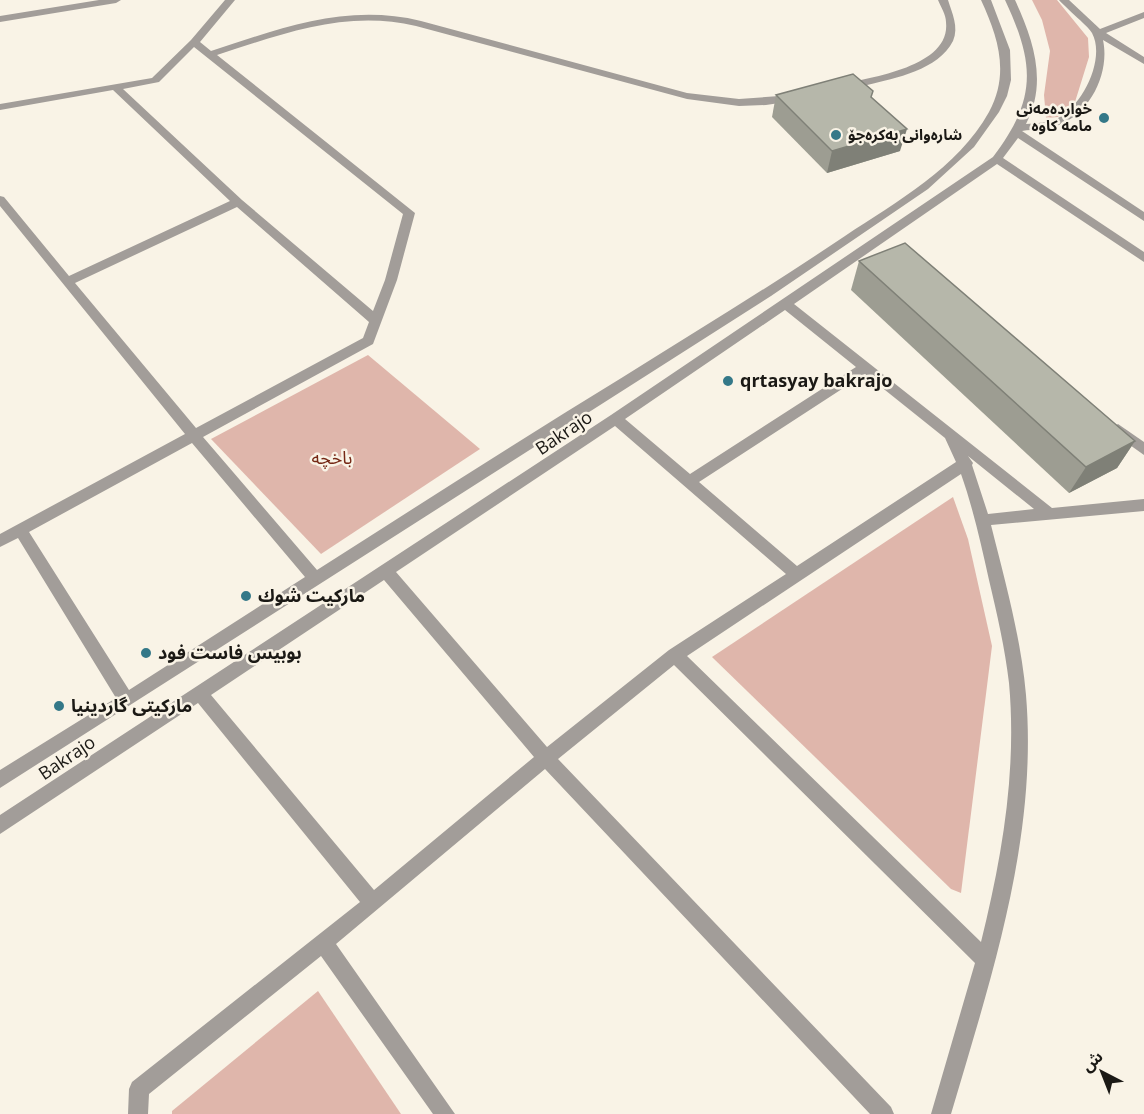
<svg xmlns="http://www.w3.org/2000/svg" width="1144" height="1114" font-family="'Open Sans','Noto Sans Arabic',sans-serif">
<rect width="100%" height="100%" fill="#f9f3e6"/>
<!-- green -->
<g fill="#dfb6ab">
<polygon points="1032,0 1057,0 1088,38 1089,57 1075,102 1058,117 1046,118 1044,95 1050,51 1042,20"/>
<polygon points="368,355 480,449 321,554 211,439"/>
<polygon points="953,497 968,539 992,646 961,893 951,889 712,657"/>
<polygon points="318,991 401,1114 172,1114 172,1111"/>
</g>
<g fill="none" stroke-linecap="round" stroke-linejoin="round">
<!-- minor -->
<g fill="#a29d99" fill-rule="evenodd">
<polygon points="99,0 121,0 116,3 0,22 0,16"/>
<path d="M225,0h10l-35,42 11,9c71,-23 135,-48 210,-30l266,72 52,6 54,-4 5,3 -5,3 -27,4 -27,1 -52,-7 -271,-73c-70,-17 -134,8 -199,29l198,158 -18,67 -24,64 -170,93 114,133c102,-65 203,-130 306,-193 74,-46 149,-92 222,-141 51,-34 113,-68 144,-124 21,-39 9,-75 -8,-112h10l19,50 1,30 -4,16 -8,16 -25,35 -46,42 -157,107 -771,492v-18l116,-72 -98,-160 -18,9v-13l185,-100 -185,-228v-10l4,1 65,79 161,-75 -117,-111 -113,20v-6l152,-26 39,-38zM194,47l209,167 -18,66 -12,31 -131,-111 -119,-111 36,-7zM237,207l132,115 -6,16 -167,90 -121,-145zM192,443l113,134 -176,113 -100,-158z"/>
<path d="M938,0h10c4,13 11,27 5,41 -15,29 -57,37 -86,44 -9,2 -19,5 -28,4v-4c32,-8 112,-18 107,-63 0,-7 -5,-15 -8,-22z"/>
<path d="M1005,0h10c18,39 33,82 11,124 11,-1 22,-1 32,-6 24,-12 48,-59 34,-85 -2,-5 -26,-25 -33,-33h10l31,29 44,-17v6l-38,15 38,24v7l-41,-24c7,32 -12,73 -44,85 -12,5 -25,4 -37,6l122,81v9l-126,-83 -15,20 141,94v10l-147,-98 -203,140 258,204 92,-9v12l-153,14c14,56 30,113 35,170 12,144 -35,283 -75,419h-20l44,-151 -301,-298 -116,94 333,348 3,7h-24l-325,-345 -209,175 119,170h-22l-112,-158 -172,138 -1,20h-20l1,-25 3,-7 228,-180 -162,-199 -198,131v-19l611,-400 382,-258c44,-58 42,-93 12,-157zM785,310l71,57 -166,107 -65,-55zM865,374l80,64 11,24 -159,104 -98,-84zM615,426l171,148 -117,76 -122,97 -151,-175zM968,456l66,53 -46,5 -16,-49 1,-2zM961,474c12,34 20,70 28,106 8,34 16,68 20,103 8,88 -7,174 -28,259l-294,-286zM384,580l150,177 -160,133 -163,-195z"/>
<polygon points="1118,424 1144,442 1144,455 1113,433 1111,429"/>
</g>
</g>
<!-- wall -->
<g fill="#9d9d92">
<polygon points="776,95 871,97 900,151 827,173 772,117"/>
<polygon points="859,261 1135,441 1117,468 1069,493 851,290"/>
</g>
<!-- shaded-wall -->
<g fill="#7f8077">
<polygon points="907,129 900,151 827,173 832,151"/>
<polygon points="1135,441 1117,468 1069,493 1086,467"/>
</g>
<!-- building -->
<g fill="#b6b7aa" stroke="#7f8077" stroke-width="1.5">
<polygon points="853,74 873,91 871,97 907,129 832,151 776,95"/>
<polygon points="905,243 1135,441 1086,467 859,261"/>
</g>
<!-- markers -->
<g fill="#347888" stroke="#f9f3e6" stroke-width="2">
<circle cx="1104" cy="118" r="6"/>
<circle cx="836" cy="135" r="6"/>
<circle cx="728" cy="381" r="6"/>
<circle cx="246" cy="596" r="6"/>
<circle cx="146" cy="653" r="6"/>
<circle cx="59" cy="706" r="6"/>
</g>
<g text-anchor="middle" stroke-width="5" stroke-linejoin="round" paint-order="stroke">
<!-- far-poi labels -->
<g font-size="15" font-weight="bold" fill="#1b1915" stroke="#f9f3e6" text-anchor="end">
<text x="1092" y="114">خواردەمەنی<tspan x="1092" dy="17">مامە کاوە</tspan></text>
<text x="848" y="140" text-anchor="start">شارەوانی بەکرەجۆ</text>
</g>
<!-- poi labels -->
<g font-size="18" font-weight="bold" fill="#1b1915" stroke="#f9f3e6" text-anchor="start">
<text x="740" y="387">qrtasyay bakrajo</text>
<text x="258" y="602">ماركيت شوك</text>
<text x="158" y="659">بوبيس فاست فود</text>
<text x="71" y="712">مارکیتی گاردینیا</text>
</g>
<!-- street labels -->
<g font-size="18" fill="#1b1915" stroke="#f9f3e6">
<text transform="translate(564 433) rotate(-34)" y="6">Bakrajo</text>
<text transform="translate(67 758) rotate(-34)" y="6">Bakrajo</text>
</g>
<!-- park labels -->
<g font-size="18" fill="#752815" stroke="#f9f3e6">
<text x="332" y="464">باخچە</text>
</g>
</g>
<!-- north arrow -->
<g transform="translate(1102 1072) rotate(318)" stroke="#f9f3e6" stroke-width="4.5" paint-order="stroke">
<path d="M0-4.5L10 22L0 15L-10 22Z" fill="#1b1915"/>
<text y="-9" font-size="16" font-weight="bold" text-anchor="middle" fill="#1b1915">ش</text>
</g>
</svg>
